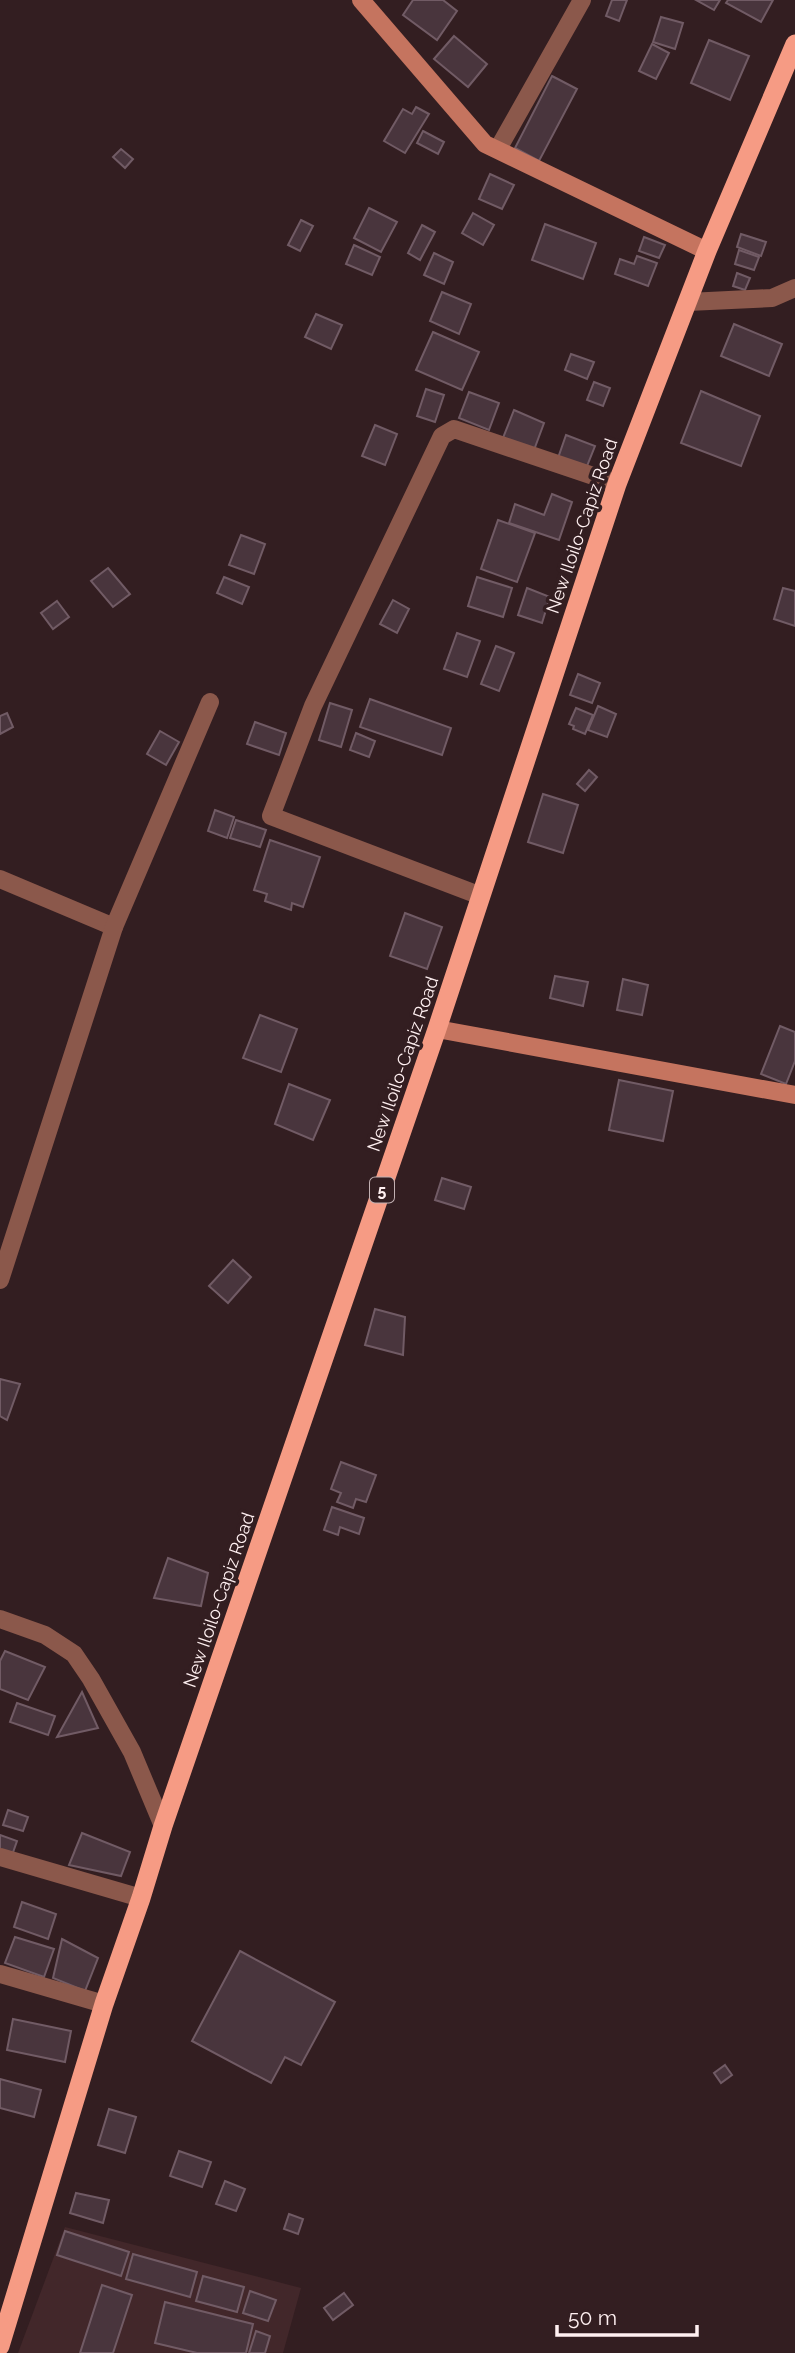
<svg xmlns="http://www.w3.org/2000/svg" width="795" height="2353" font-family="Raleway,sans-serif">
<rect width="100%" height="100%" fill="#331e21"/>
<!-- built -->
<polygon fill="#42272a" points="65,2227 301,2288 283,2353 18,2353"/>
<!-- building -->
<g fill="#49353d" stroke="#715b65" stroke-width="2">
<polygon points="413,0 443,0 457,11 437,40 403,15"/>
<polygon points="612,0 627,0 619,21 606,16"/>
<polygon points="696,0 720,0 714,10"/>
<polygon points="728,0 773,0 761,22 726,3"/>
<polygon points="661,17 683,23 675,49 653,42"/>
<polygon points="454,36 487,64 468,87 434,59"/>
<polygon points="709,40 749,56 730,100 691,83"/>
<polygon points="652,44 669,53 656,79 639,71"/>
<polygon points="552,76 577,89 539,161 515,148"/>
<polygon points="416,107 429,114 405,153 384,141 403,109 412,114"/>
<polygon points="423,131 444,142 438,154 417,143"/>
<polygon points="121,149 133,159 125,168 113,157"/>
<polygon points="490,174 514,185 502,209 479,199"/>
<polygon points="369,208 397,222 381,252 354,238"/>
<polygon points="473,213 494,225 483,245 462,233"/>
<polygon points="301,220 313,226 300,251 288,245"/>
<polygon points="545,224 596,243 583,279 532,260"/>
<polygon points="422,225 435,232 420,260 408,253"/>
<polygon points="741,234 766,242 761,256 737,247"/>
<polygon points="644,237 665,245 659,258 639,251"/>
<polygon points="354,245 380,257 372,275 346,264"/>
<polygon points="739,250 759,257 754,270 735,264"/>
<polygon points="434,253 453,262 444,284 424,275"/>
<polygon points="637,256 657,263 648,286 615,274 620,259 634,264"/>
<polygon points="737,273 750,278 745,290 733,286"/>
<polygon points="442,292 471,304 459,334 430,321"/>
<polygon points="316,314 342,325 331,349 305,337"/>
<polygon points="734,324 782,344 769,376 721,356"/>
<polygon points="433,332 479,352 462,390 416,370"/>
<polygon points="571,354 594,362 587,379 565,370"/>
<polygon points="594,382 610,388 603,406 587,400"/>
<polygon points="426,389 444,395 435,422 417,416"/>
<polygon points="701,391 760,416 741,466 681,443"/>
<polygon points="469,392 499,403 489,430 459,418"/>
<polygon points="514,410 544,423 534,450 503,438"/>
<polygon points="375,425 397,434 385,465 362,456"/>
<polygon points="566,435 595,446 585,471 557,461"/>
<polygon points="552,494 572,502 559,540 509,523 515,504 544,515"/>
<polygon points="498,520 535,533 517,582 481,569"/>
<polygon points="241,535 265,544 254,574 229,565"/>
<polygon points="108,568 130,594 113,607 91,581"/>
<polygon points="224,577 249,587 242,604 217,593"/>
<polygon points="477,577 512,588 503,617 468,606"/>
<polygon points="527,588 550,597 542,623 518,615"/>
<polygon points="783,588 795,591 795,626 774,619"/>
<polygon points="393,600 409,609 397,633 380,624"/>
<polygon points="57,601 69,617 53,629 41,613"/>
<polygon points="457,633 480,641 467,677 444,669"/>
<polygon points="496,646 514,653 499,691 481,684"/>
<polygon points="578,674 600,683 592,703 570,695"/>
<polygon points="370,699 451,728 442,755 360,727"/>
<polygon points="330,703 352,710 341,747 319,740"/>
<polygon points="598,706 616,714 607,737 588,730"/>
<polygon points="576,708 593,715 585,734 573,729 574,726 569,724"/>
<polygon points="7,713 13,727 0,734 0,716"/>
<polygon points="255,722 286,733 279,755 247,744"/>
<polygon points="160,731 179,742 166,765 147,754"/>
<polygon points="356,733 375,741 369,757 350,750"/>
<polygon points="589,770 597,777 585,791 577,784"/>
<polygon points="543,794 578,805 563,853 528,842"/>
<polygon points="215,810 234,817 227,838 208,831"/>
<polygon points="236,820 266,830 260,847 230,838"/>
<polygon points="270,840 320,857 303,907 292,903 291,910 265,901 267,894 254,890"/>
<polygon points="405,913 442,927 427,969 390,956"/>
<polygon points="555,976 588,982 583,1006 550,998"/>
<polygon points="623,979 648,985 642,1015 617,1010"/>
<polygon points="260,1015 297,1029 281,1072 243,1058"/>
<polygon points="780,1026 795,1032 795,1061 786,1084 761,1074"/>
<polygon points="619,1080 673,1091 663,1141 609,1130"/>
<polygon points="289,1084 330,1100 313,1140 275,1124"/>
<polygon points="442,1178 471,1187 464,1209 435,1200"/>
<polygon points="233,1260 251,1277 228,1303 209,1286"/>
<polygon points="375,1309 405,1317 403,1355 365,1345"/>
<polygon points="0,1379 20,1384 7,1420 0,1416"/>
<polygon points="341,1462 376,1475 366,1502 356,1499 353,1508 337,1502 341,1493 331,1489"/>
<polygon points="332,1507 364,1518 359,1534 340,1527 338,1535 324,1530"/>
<polygon points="168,1558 208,1573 201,1606 154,1598"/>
<polygon points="5,1651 45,1667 28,1700 0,1689 0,1661"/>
<polygon points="82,1692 98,1728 57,1737"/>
<polygon points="17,1703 55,1716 48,1735 10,1722"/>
<polygon points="8,1810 28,1817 23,1831 3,1825"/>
<polygon points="82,1833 130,1852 121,1876 69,1865"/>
<polygon points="0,1835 17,1841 11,1858 0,1854"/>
<polygon points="22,1902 56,1914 48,1939 14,1927"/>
<polygon points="15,1937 54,1949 44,1977 5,1963"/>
<polygon points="62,1939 98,1958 85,1991 53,1978"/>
<polygon points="240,1951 335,2002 301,2065 285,2057 271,2083 192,2041"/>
<polygon points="13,2019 71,2031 65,2062 7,2050"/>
<polygon points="725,2065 732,2075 721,2083 714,2073"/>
<polygon points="0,2079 41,2090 34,2117 0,2108"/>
<polygon points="109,2109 136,2117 125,2153 98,2145"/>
<polygon points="179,2151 211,2162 202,2187 170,2176"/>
<polygon points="225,2181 245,2189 236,2211 216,2204"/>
<polygon points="76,2193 109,2200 103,2223 70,2213"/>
<polygon points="289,2214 303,2219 298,2234 284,2229"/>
<polygon points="65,2231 129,2252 121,2276 57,2255"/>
<polygon points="133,2254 197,2272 190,2297 126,2279"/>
<polygon points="203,2276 244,2287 237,2312 196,2301"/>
<polygon points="102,2285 132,2295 113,2353 80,2353"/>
<polygon points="250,2291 276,2300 268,2321 243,2313"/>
<polygon points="344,2293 353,2305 333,2320 324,2308"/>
<polygon points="165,2302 253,2324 246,2353 197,2353 155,2343"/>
<polygon points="256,2331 270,2336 265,2353 249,2353"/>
</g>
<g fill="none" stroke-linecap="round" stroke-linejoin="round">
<!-- minor -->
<g stroke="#8b584b" stroke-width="18">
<polyline points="498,149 582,0"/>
<polyline points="688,302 772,298 795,288"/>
<polyline points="0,879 114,927"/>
<polyline points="481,896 271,816 313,706 442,436 454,429 617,484"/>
<polyline points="0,1280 114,927 210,702"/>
<polyline points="0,1619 45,1635 74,1654 91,1679 132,1752 163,1826"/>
<polyline points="0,1857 141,1898"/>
<polyline points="0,1974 104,2004"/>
</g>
<!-- secondary -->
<g stroke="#c5745f" stroke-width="18">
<polyline points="361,0 485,144 707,251"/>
<polyline points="437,1029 795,1095"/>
</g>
<!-- trunk -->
<polyline stroke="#f69b84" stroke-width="19" points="0,2346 104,2004 141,1898 163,1826 437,1029 617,484 707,251 795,44"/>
</g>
<g text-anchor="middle" stroke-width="7" stroke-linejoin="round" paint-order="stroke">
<!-- shield labels -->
<rect fill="#331e21" stroke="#c2b1b3" stroke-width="2" x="370" y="1177.5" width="24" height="25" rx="5"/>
<g font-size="16" font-weight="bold" fill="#fff0f1">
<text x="382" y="1196">5</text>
</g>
<!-- street labels -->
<g font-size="18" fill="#fff0f1" stroke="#331e21">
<text transform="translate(582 526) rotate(-71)" y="6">New Iloilo-Capiz Road</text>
<text transform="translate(403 1064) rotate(-71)" y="6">New Iloilo-Capiz Road</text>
<text transform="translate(219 1600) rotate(-71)" y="6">New Iloilo-Capiz Road</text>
</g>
</g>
<!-- scale -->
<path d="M557 2325v10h140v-10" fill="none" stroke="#fff0f1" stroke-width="3.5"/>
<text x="568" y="2325" font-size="21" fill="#fff0f1" stroke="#331e21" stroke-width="5" paint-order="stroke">50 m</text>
</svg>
